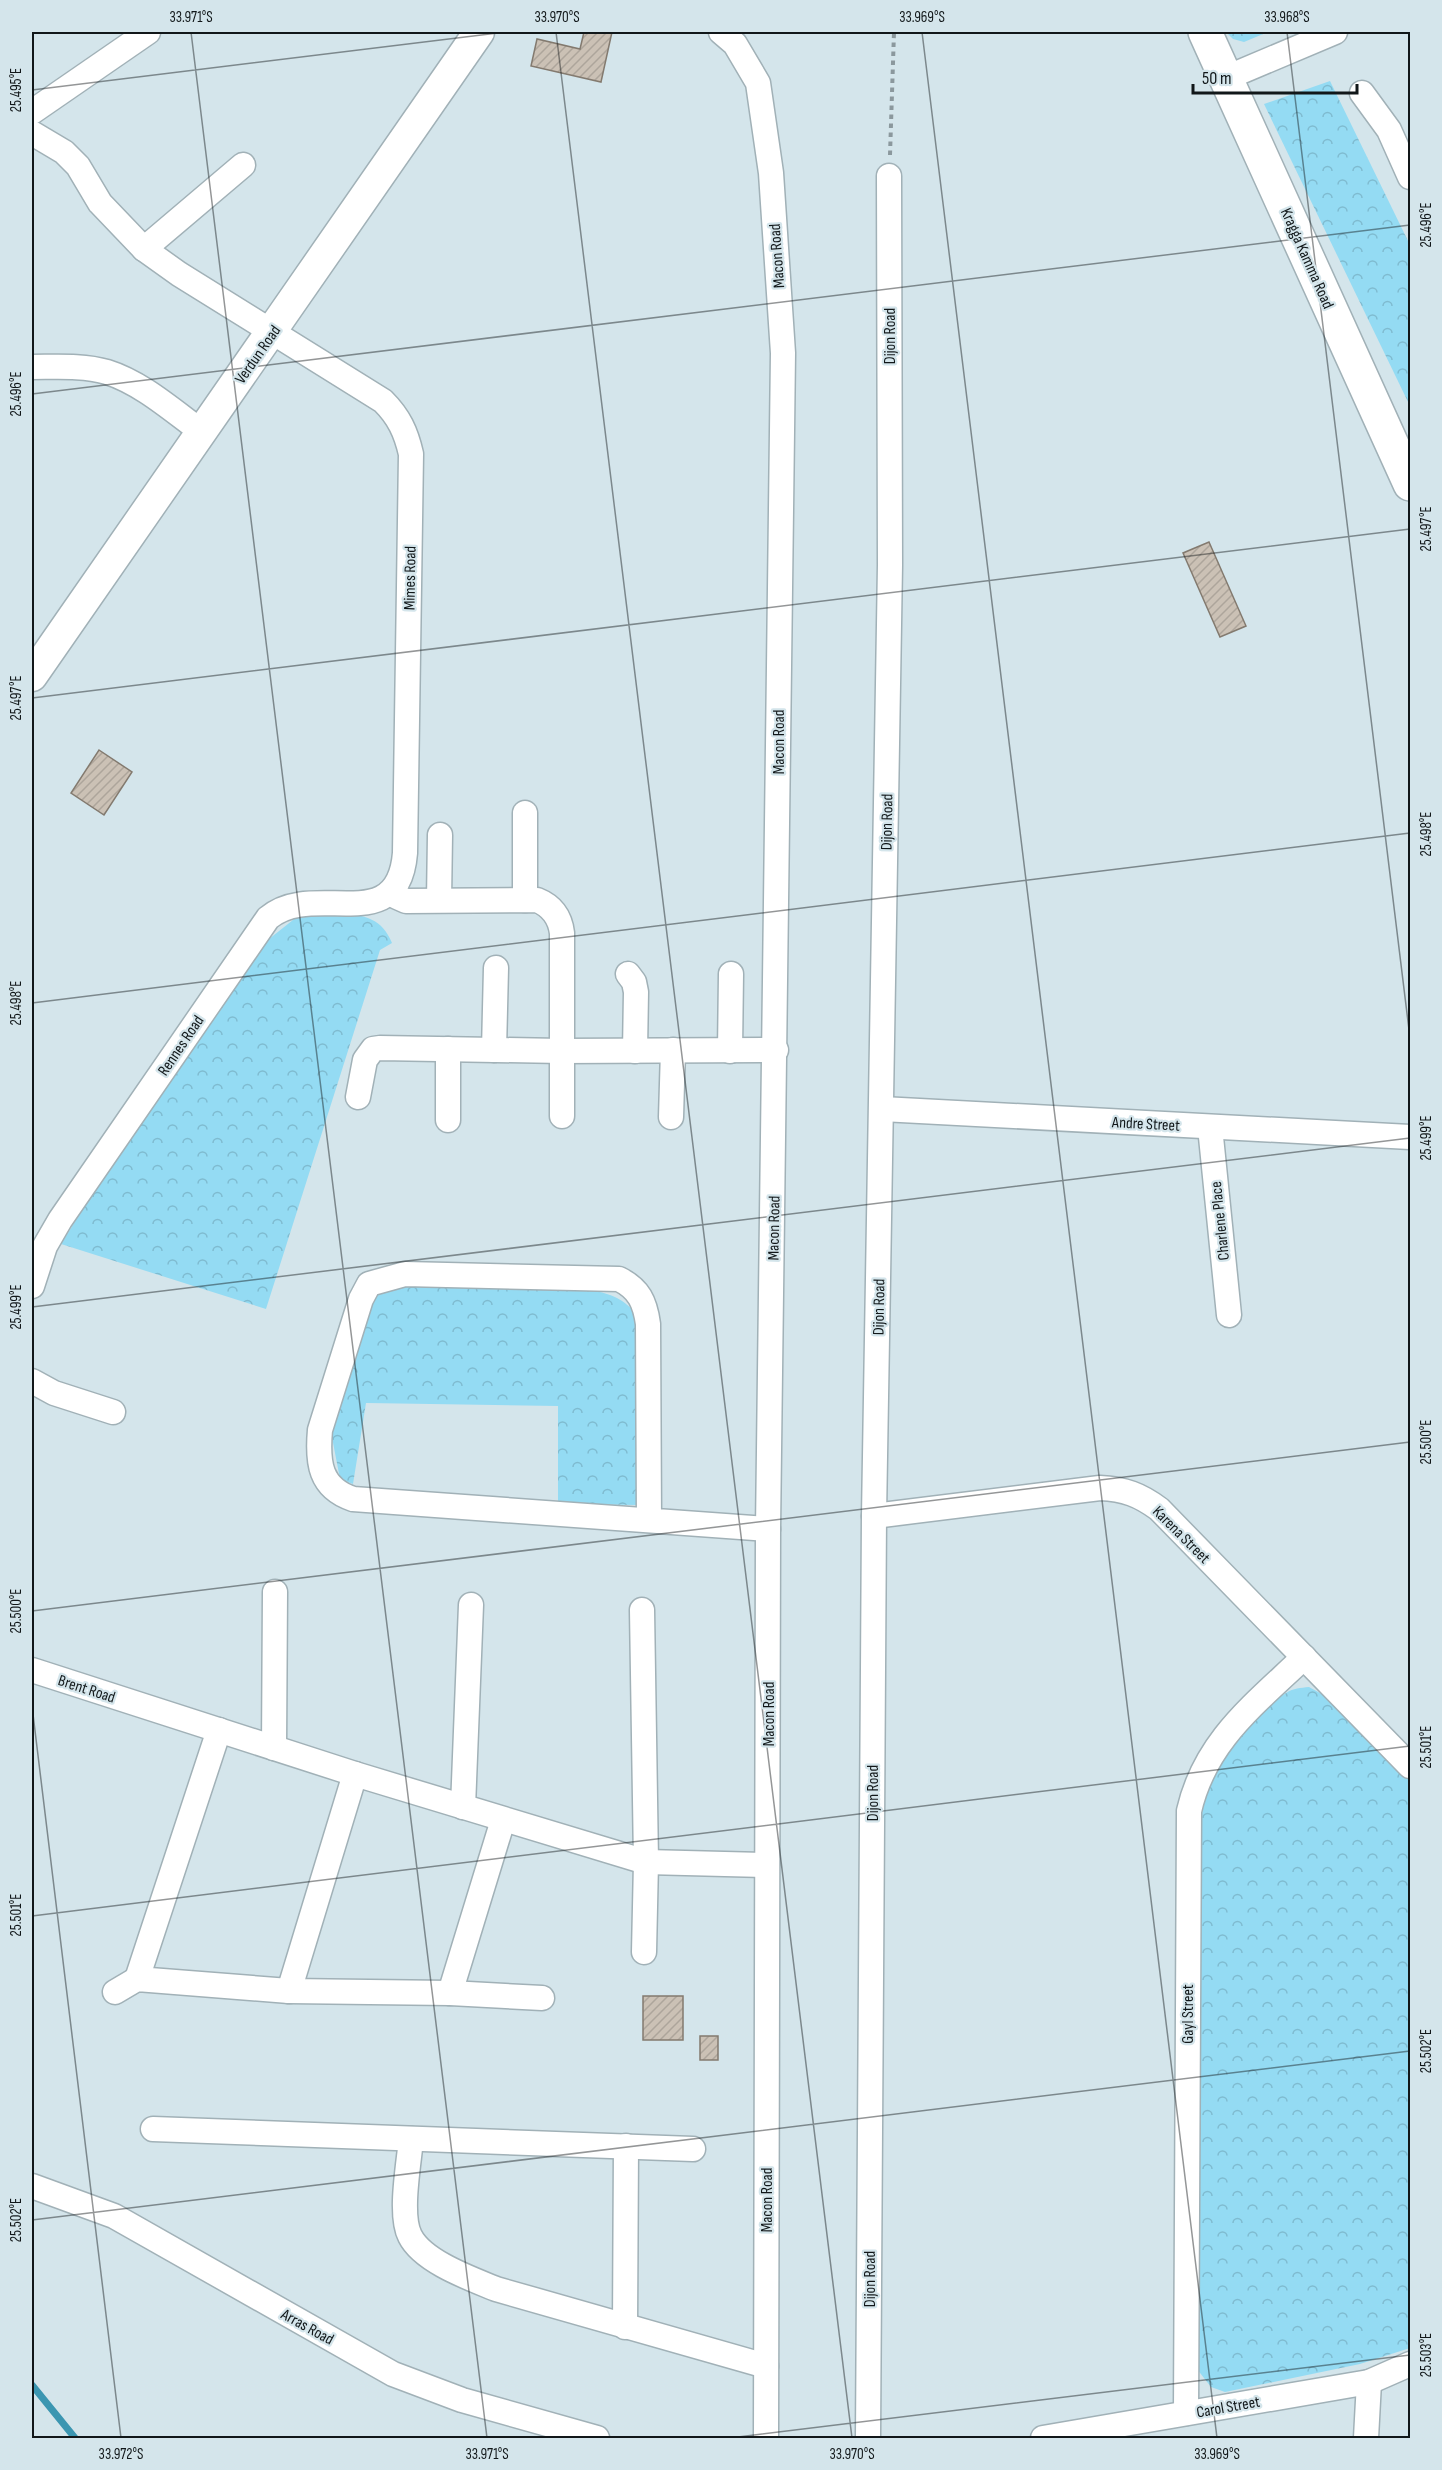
<svg xmlns="http://www.w3.org/2000/svg" width="1442" height="2470" font-family="'Sofia Sans Condensed',sans-serif">
<defs>
<pattern id="park-crowns" width="20" height="18" patternUnits="userSpaceOnUse" patternTransform="scale(1.5)"><rect width="20" height="18" fill="#94dbf3"/><path d="M2 6a3 3 0 1 1 6 0M12 15a3 3 0 1 1 6 0" fill="none" stroke="#7fbbd0"/></pattern>
<pattern id="building-hatch" width="6" height="6" patternUnits="userSpaceOnUse" patternTransform="scale(1.5)"><rect width="6" height="6" fill="#cbc1b5"/><path d="M-1 1l2-2M0 6l6-6M5 7l2-2" fill="none" stroke="#ada59b"/></pattern>
</defs>
<rect width="100%" height="100%" fill="#d4e5eb"/>
<!-- park -->
<g fill="url(#park-crowns)">
<polygon points="1226,32 1268,32 1244,42 1233,39"/>
<polygon points="1330,81 1410,245 1410,406 1264,104"/>
<path d="M341,912c24,4 41,6 51,31l-12,7 -114,359 -205,-65 45,-72 163,-233 29,-23z"/>
<path d="M397,1285l198,6c20,4 31,10 44,26l-1,188 -80,-1v-98l-192,-3 -13,81 -13,-5 -10,-52 35,-121 16,-15z"/>
<path d="M1309,1687l20,11 81,82v568l-50,16 -135,28 -14,-5 -14,-18 3,-544c3,-17 6,-34 13,-49 11,-22 53,-72 73,-83 8,-5 14,-5 23,-6z"/>
</g>
<g fill="none" stroke-linecap="round" stroke-linejoin="round">
<!-- stream -->
<polyline stroke="#3b96b1" stroke-width="7" points="32,2385 75,2438"/>
</g>
<!-- building -->
<g fill="url(#building-hatch)" stroke="#837a6f" stroke-width="1.5">
<polygon points="584,32 612,32 601,82 531,66 537,39 580,49"/>
<polygon points="1209,542 1246,626 1220,637 1183,553"/>
<polygon points="99,750 132,772 104,815 71,793"/>
<rect x="643" y="1996" width="40" height="44"/>
<rect x="700" y="2036" width="18" height="24"/>
</g>
<g fill="none" stroke-linecap="round" stroke-linejoin="round">
<!-- minor casing -->
<g stroke="#a1b1b7" stroke-width="27">
<g id="minor">
<polyline points="721,32 735,44 758,83 771,173 783,353 768,1529 766,2438"/>
<polyline points="1226,78 1335,32"/>
<polyline points="1362,93 1389,130 1410,177"/>
<polyline points="32,112 148,32"/>
<path d="M32,133l32,19 14,14 22,37 44,46 35,25 204,127c16,16 23,31 28,53l-6,399c-7,87 -91,26 -137,65l-208,302 -15,26 -13,40"/>
<polyline points="144,249 243,165"/>
<path d="M32,367c24,0 51,-2 75,5 35,11 66,39 95,60"/>
<path d="M392,891l5,6 9,4 131,-1c15,6 23,17 25,33v183"/>
<polyline points="439,900 440,835"/>
<polyline points="525,900 525,813"/>
<polyline points="628,974 634,982 636,992 635,1051"/>
<polyline points="494,1050 496,968"/>
<polyline points="730,1051 731,974"/>
<polyline points="358,1097 365,1060 373,1049 380,1048 562,1051 776,1050"/>
<polyline points="882,1109 1410,1137"/>
<polyline points="671,1117 673,1050"/>
<polyline points="448,1120 448,1049"/>
<polyline points="1210,1127 1229,1315"/>
<polyline points="32,1381 54,1393 113,1412"/>
<path d="M874,1516l226,-28c25,1 40,7 59,21l251,257"/>
<path d="M649,1520l-1,-196c-3,-22 -9,-35 -29,-45l-214,-5 -36,10 -8,15 -41,131c-3,33 0,58 33,69l415,30"/>
<polyline points="642,1610 646,1862 644,1952"/>
<polyline points="32,1670 355,1774 646,1862 767,1865"/>
<polyline points="274,1748 275,1592"/>
<polyline points="463,1807 471,1605"/>
<polyline points="137,1979 219,1730"/>
<polyline points="289,1991 355,1774"/>
<polyline points="115,1992 137,1979 289,1991 450,1993 542,1998"/>
<polyline points="450,1993 503,1820"/>
<polyline points="153,2129 693,2149"/>
<path d="M411,2139c-2,24 -12,76 -1,97 13,26 62,43 86,53l270,77"/>
<polyline points="32,2186 114,2216 393,2374 462,2400 597,2438"/>
<polyline points="625,2327 626,2146"/>
<path d="M1186,2413l3,-602c16,-70 65,-106 115,-154"/>
<polyline points="868,2438 874,1516 890,565 889,176"/>
<polyline points="1043,2438 1369,2382 1410,2364"/>
<polyline points="1366,2438 1369,2382"/>
</g>
</g>
<!-- tertiary casing -->
<g stroke="#a1b1b7" stroke-width="33">
<polyline id="tertiary" points="32,676 479,32"/>
</g>
<!-- secondary casing -->
<g stroke="#a1b1b7" stroke-width="36">
<polyline id="secondary" points="1205,32 1410,484"/>
</g>
<!-- path -->
<polyline stroke="#8b989d" stroke-width="4" stroke-dasharray="4.5 4.5" stroke-linecap="butt" points="890,155 894,32"/>
<!-- minor -->
<use href="#minor" stroke="#fff" stroke-width="24"/>
<!-- tertiary -->
<use href="#tertiary" stroke="#fff" stroke-width="30"/>
<!-- secondary -->
<use href="#secondary" stroke="#fff" stroke-width="33"/>
</g>
<!-- ticks -->
<path fill="none" stroke="#111719" stroke-width="1.5" stroke-opacity="0.45" d="M191,32l296,2406M556,32l296,2406M922,32l295,2406M1287,32l123,1006M32,90l474,-58M32,394l1378,-169M32,698l1378,-169M32,1003l1378,-170M32,1307l1378,-169M32,1611l1378,-169M32,1706l89,732M32,1916l1378,-170M32,2220l1378,-169M730,2438l680,-83"/>
<g text-anchor="middle" stroke-width="4.5" stroke-linejoin="round" paint-order="stroke">
<!-- street labels -->
<g font-size="16" fill="#111719" stroke="#d4e5eb">
<text transform="translate(776 256) rotate(-94)" y="6">Macon Road</text>
<text transform="translate(1308 258) rotate(66)" y="6">Kragga Kamma Road</text>
<text transform="translate(889 336) rotate(-90)" y="6">Dijon Road</text>
<text transform="translate(257 354) rotate(-55)" y="6">Verdun Road</text>
<text transform="translate(409 578) rotate(-89)" y="6">Mimes Road</text>
<text transform="translate(778 742) rotate(-90)" y="6">Macon Road</text>
<text transform="translate(886 822) rotate(-89)" y="6">Dijon Road</text>
<text transform="translate(180 1045) rotate(-56)" y="6">Rennes Road</text>
<text transform="translate(1146 1123) rotate(3)" y="6">Andre Street</text>
<text transform="translate(1219 1221) rotate(-96)" y="6">Charlene Place</text>
<text transform="translate(773 1228) rotate(-89)" y="6">Macon Road</text>
<text transform="translate(878 1307) rotate(-89)" y="6">Dijon Road</text>
<text transform="translate(1182 1534) rotate(45)" y="6">Karena Street</text>
<text transform="translate(87 1688) rotate(18)" y="6">Brent Road</text>
<text transform="translate(768 1714) rotate(-90)" y="6">Macon Road</text>
<text transform="translate(872 1793) rotate(-90)" y="6">Dijon Road</text>
<text transform="translate(1187 2014) rotate(-90)" y="6">Gayl Street</text>
<text transform="translate(766 2200) rotate(-90)" y="6">Macon Road</text>
<text transform="translate(869 2279) rotate(-90)" y="6">Dijon Road</text>
<text transform="translate(308 2326) rotate(29)" y="6">Arras Road</text>
<text transform="translate(1228 2406) rotate(-10)" y="6">Carol Street</text>
</g>
</g>
<!-- border -->
<rect width="1442" height="2470" fill="none" stroke="#d4e5eb" stroke-width="66"/>
<!-- scale -->
<path d="M1193 84v9h164v-9" fill="none" stroke="#111719" stroke-width="3"/>
<text x="1202" y="84" font-size="18" fill="#111719" stroke="#d4e5eb" stroke-width="4.5" paint-order="stroke">50 m</text>
<rect x="33" y="33" width="1376" height="2404" fill="none" stroke="#111719" stroke-width="2"/>
<g font-size="15" text-anchor="middle" fill="#111719">
<text x="191" y="22">33.971°S</text>
<text x="557" y="22">33.970°S</text>
<text x="922" y="22">33.969°S</text>
<text x="1287" y="22">33.968°S</text>
<text transform="translate(16 90) rotate(-90)" y="5">25.495°E</text>
<text transform="translate(1426 225) rotate(-90)" y="5">25.496°E</text>
<text transform="translate(16 394) rotate(-90)" y="5">25.496°E</text>
<text transform="translate(1426 529) rotate(-90)" y="5">25.497°E</text>
<text transform="translate(16 698) rotate(-90)" y="5">25.497°E</text>
<text transform="translate(1426 834) rotate(-90)" y="5">25.498°E</text>
<text transform="translate(16 1003) rotate(-90)" y="5">25.498°E</text>
<text transform="translate(1426 1138) rotate(-90)" y="5">25.499°E</text>
<text transform="translate(16 1307) rotate(-90)" y="5">25.499°E</text>
<text transform="translate(1426 1442) rotate(-90)" y="5">25.500°E</text>
<text transform="translate(16 1611) rotate(-90)" y="5">25.500°E</text>
<text transform="translate(1426 1747) rotate(-90)" y="5">25.501°E</text>
<text transform="translate(16 1915) rotate(-90)" y="5">25.501°E</text>
<text transform="translate(1426 2051) rotate(-90)" y="5">25.502°E</text>
<text transform="translate(16 2220) rotate(-90)" y="5">25.502°E</text>
<text transform="translate(1426 2355) rotate(-90)" y="5">25.503°E</text>
<text x="121" y="2459">33.972°S</text>
<text x="487" y="2459">33.971°S</text>
<text x="852" y="2459">33.970°S</text>
<text x="1217" y="2459">33.969°S</text>
</g>
</svg>
